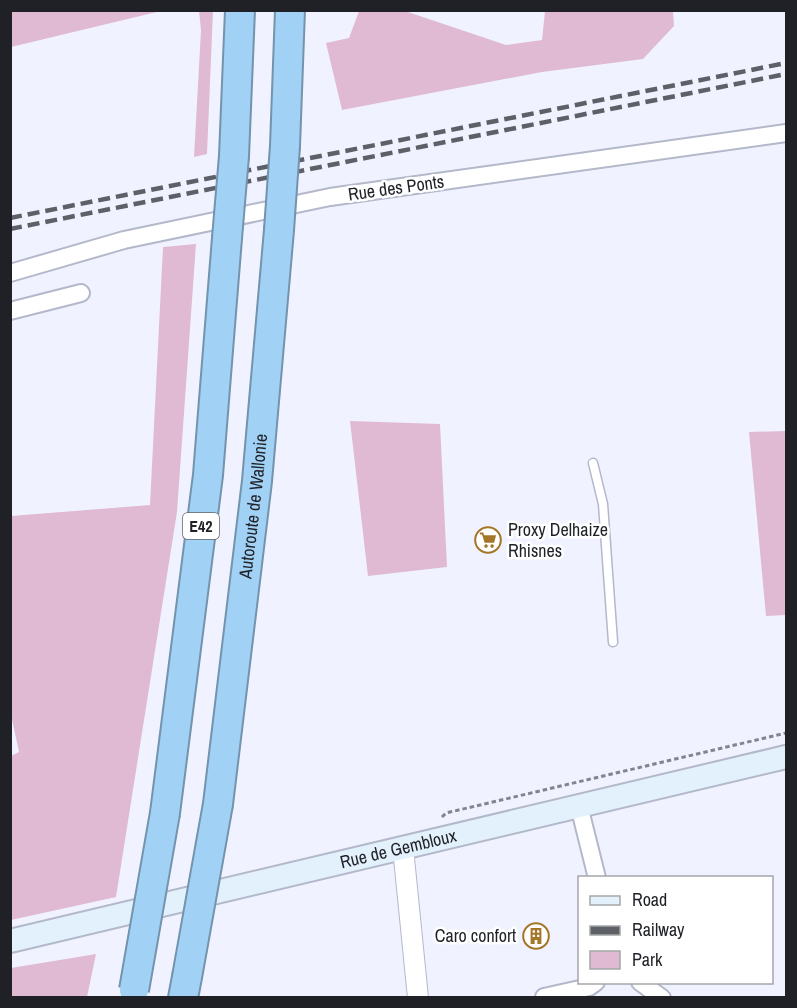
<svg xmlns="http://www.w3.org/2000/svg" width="797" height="1008" font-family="'Archivo Narrow',sans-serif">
<rect width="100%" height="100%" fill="#f0f3ff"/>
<!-- green -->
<g fill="#e0bad3">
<polygon points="11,10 161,10 161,11 11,47"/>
<polygon points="199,11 213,11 207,154 194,157 201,30"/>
<polygon points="359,11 405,11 506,45 542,40 545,11 673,11 674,26 643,59 542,72 342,110 326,43 349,38"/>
<polygon points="196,244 177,512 116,897 11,920 11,756 19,752 10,710 11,516 150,505 163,247"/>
<polygon points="350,421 440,424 447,567 368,576"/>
<polygon points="786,431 786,615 766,616 749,432"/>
<polygon points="96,954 87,997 11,997 11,968"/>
</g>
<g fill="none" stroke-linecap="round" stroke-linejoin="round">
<!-- service casing -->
<g stroke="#b3b8ca" stroke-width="11">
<polyline id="service" points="593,463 603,504 613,642"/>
</g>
<!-- minor casing -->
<g stroke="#b3b8ca" stroke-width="20">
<g id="minor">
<polyline points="10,273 124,240 330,197 786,133"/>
<polyline points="10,311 81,293"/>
<polyline points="579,806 597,878"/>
<polyline points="640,982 662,998"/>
<polyline points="544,997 589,987 596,982"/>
</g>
</g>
<!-- tertiary casing -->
<g stroke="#b3b8ca" stroke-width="22">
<polyline id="tertiary" points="403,848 418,998"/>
</g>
<!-- secondary casing -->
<g stroke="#b3b8ca" stroke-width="26">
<g id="secondary">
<path id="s1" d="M10,941l776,-184"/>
</g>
</g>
<!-- motorway casing -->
<g stroke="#7493ac" stroke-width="32">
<g id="motorway">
<polyline points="285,146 290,10"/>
<polyline points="234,156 240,10"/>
<path id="s2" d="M218,804l39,-323 22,-251"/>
<polyline points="165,813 208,475 227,238"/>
<polyline points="183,998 187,977"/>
</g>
</g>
<!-- path -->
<polyline stroke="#83858e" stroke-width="3" stroke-dasharray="4.5 3" stroke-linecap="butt" points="442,817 446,813 786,733"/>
<!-- service -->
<use href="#service" stroke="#fff" stroke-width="8"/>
<!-- minor -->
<use href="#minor" stroke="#fff" stroke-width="16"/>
<!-- tertiary -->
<use href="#tertiary" stroke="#fff" stroke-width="20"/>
<!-- secondary -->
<use href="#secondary" stroke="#e3f1fc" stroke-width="22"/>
<!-- motorway -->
<use href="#motorway" stroke="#a1d1f4" stroke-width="28"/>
<!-- rail -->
<g stroke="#5e6068" stroke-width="4.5" stroke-dasharray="12 6" stroke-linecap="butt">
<polyline points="10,218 786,63"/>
<polyline points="10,229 786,74"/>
</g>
<!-- motorway-bridge casing -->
<g stroke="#7493ac" stroke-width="32" stroke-linecap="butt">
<g id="motorway-bridge">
<polyline points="279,230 285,146"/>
<polyline points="227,238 234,156"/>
<polyline points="187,977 218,804"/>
<polyline points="134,990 165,813"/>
</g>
</g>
<!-- motorway-bridge -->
<use href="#motorway-bridge" stroke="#a1d1f4" stroke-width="28"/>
</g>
<!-- icons -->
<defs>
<g id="supermarket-ring" transform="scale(1.35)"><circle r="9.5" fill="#fff" stroke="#a37628" stroke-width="1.5"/><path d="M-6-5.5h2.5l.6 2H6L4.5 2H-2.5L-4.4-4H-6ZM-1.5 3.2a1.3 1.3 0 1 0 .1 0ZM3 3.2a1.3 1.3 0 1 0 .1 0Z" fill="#a37628"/></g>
<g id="building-ring" transform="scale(1.35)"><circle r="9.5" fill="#fff" stroke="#a37628" stroke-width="1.5"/><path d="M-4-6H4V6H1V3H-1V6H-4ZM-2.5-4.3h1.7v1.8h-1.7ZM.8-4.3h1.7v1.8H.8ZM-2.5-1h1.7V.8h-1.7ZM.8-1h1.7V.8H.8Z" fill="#a37628"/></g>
</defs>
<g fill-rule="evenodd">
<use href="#supermarket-ring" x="488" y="540"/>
<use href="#building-ring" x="536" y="936"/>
</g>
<g text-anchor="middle" stroke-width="5" stroke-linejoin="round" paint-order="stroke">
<!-- shield labels -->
<rect fill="#fff" stroke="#626468" stroke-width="1.5" x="183" y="513" width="36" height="26" rx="4.5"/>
<g font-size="16" font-weight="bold" fill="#1f2127">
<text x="201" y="532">E42</text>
</g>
<!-- street labels -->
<g font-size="18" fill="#1f2127" stroke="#fff">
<text transform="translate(396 188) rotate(-8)" y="6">Rue des Ponts</text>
<text dy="6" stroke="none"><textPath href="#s2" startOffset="300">Autoroute de Wallonie</textPath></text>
<text dy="6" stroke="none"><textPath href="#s1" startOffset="399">Rue de Gembloux</textPath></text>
</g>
<!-- poi labels -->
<g font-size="18" fill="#1f2127" stroke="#fff" text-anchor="start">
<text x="508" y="536">Proxy Delhaize<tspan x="508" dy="21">Rhisnes</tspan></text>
<text x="516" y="942" text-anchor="end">Caro confort</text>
</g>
</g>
<!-- border -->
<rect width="797" height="1008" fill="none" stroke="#1f2127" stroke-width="24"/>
<!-- legend -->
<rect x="578" y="876" width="195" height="108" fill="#ffffff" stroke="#a5a6a9" stroke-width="1.5"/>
<rect x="590" y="896" width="30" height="9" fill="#e3f1fc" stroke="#a5a6a9" stroke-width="1.5"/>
<text x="632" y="906" font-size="18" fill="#1f2127">Road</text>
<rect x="590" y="926" width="30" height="9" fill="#5e6068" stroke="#a5a6a9" stroke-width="1.5"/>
<text x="632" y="936" font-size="18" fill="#1f2127">Railway</text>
<rect x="590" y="951" width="30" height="18" fill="#e0bad3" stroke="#a5a6a9" stroke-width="1.5"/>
<text x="632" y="966" font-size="18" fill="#1f2127">Park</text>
</svg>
